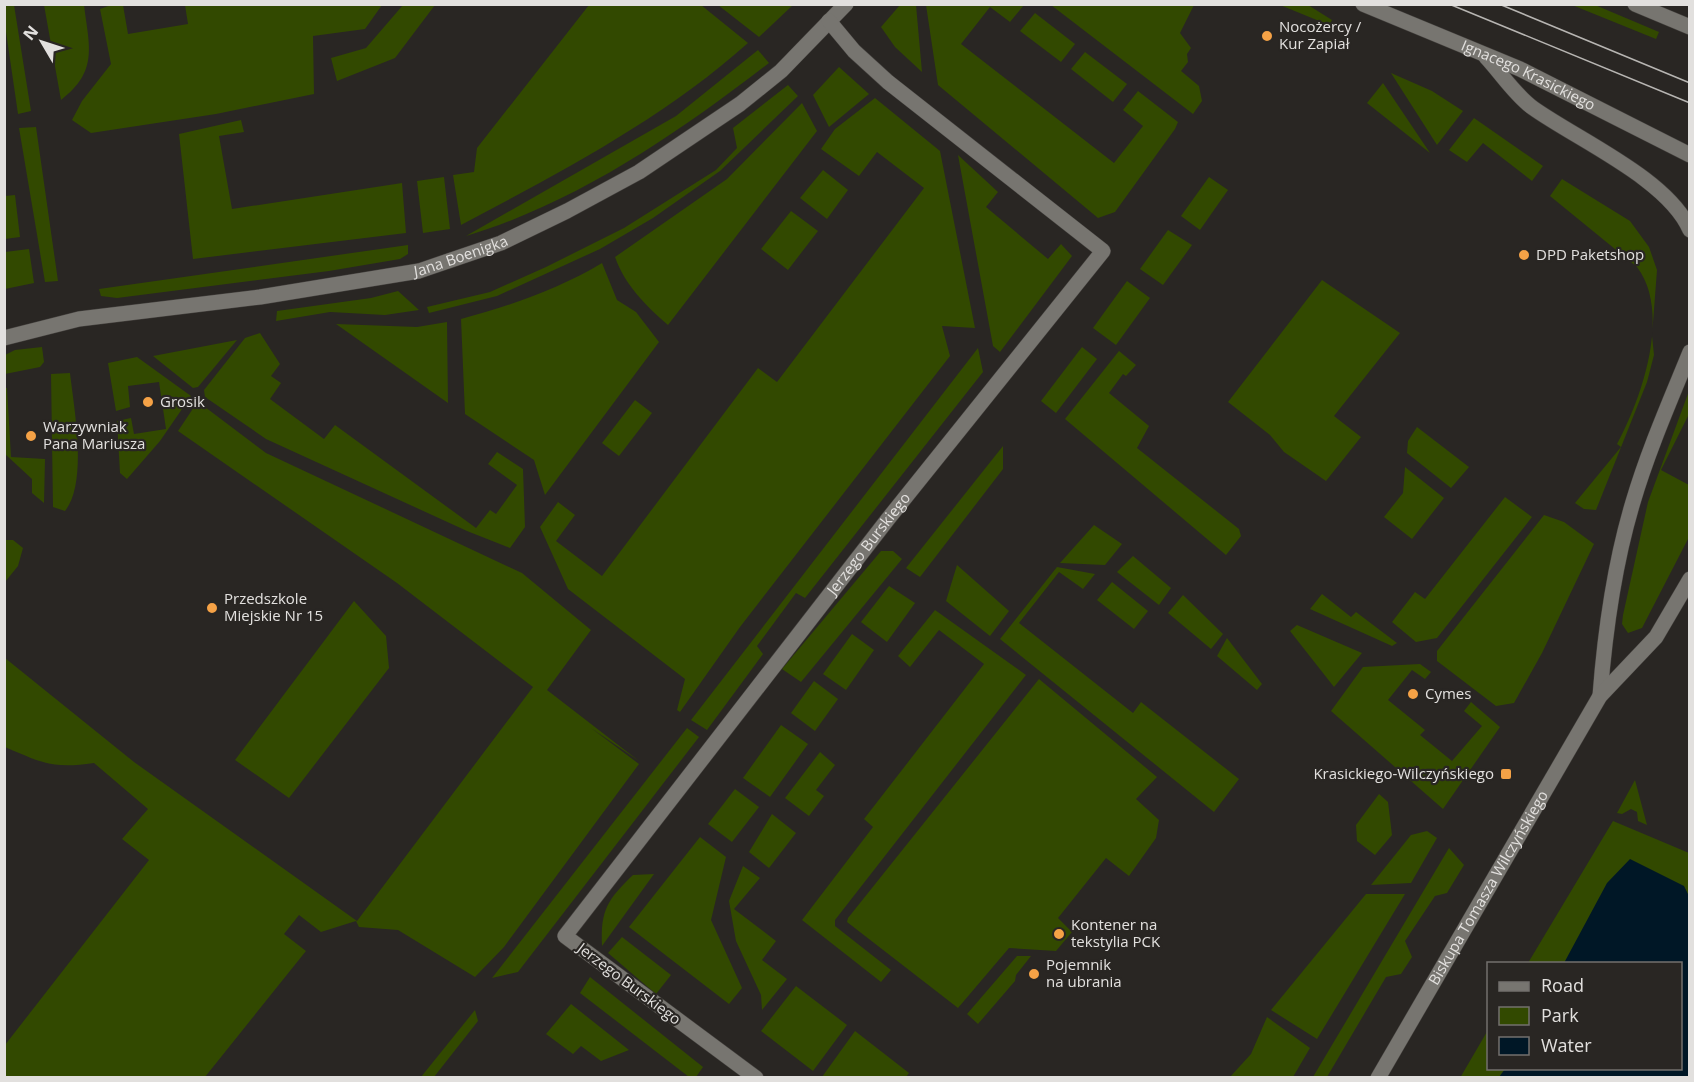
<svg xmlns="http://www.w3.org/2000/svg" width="1694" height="1082" font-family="'Open Sans',sans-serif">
<rect width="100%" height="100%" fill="#292623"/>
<!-- green -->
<g fill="#324900">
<polygon points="4,5 14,5 31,111 18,114 5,25"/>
<path d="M44,5h40c5,41 15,66 -23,95z"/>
<polygon points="111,5 123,5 128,34 188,24 185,5 382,5 365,29 313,36 314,94 216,114 91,133 72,120 82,101 111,64 100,9"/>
<polygon points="403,5 435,5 395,58 337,81 331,58 366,48"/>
<path d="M589,5h112l47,38c-85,76 -187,129 -287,182l-8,-50 21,-3 3,-24z"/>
<polygon points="718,5 793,5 759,37"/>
<polygon points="900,5 916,5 922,72 895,47 881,27"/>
<polygon points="926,5 1024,5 1010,22 990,7 961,44 1114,163 1143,126 1123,110 1138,91 1178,122 1175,129 1115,212 1098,218 938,85"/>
<polygon points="1051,5 1194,5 1180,33 1191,48 1187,54 1188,62 1181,71 1199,86 1202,101 1193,114"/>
<polygon points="1280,5 1308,5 1332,20 1329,25"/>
<polygon points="1572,5 1595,5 1659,32 1656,39"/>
<polygon points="1035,13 1075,44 1061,62 1020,31"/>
<path d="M758,50l11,13c-91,70 -192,140 -303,173l210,-120z"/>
<polygon points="1085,52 1127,84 1113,102 1071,69"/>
<polygon points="839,67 869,94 829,127 813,95"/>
<polygon points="1391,73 1432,91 1463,111 1437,145"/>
<polygon points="1383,83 1430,153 1367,103"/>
<polygon points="788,85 798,96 720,171 653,218 600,249 497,296 429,313 427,307 490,292 546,267 624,228 716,170 737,148 733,128"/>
<polygon points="875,98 940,151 975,328 942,326 950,356 740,627 680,712 677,710 685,679 568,589 540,527 558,502 575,515 556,541 602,576 758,368 777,382 924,188 877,152 859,176 821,149 835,129"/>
<path d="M802,103l15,28 -149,194c-23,-20 -43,-40 -53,-68l112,-78z"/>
<polygon points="1474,118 1543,166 1532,181 1483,143 1467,162 1449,150"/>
<polygon points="241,120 244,132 219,136 232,209 402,183 406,233 193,259 179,134"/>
<polygon points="36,127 58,281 45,282 19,128"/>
<polygon points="958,155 998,192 986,207 1048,259 1061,244 1072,256 1000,352 993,346"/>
<polygon points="823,170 848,190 827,219 800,198"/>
<polygon points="444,177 450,229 423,233 417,181"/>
<polygon points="1209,177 1228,190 1200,230 1181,216"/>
<path d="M1562,179l68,42 19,26 8,23 -5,66 2,19 -7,27 -51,128 -12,-1 -9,-6 46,-56 -4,-3c24,-44 55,-131 20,-177l-87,-71z"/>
<polygon points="15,195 20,237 5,239 5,196"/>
<polygon points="791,211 818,231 788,270 761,249"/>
<polygon points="1168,230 1192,245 1163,285 1140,269"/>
<polygon points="408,245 408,254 400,259 329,271 117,298 101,296 99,289"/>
<polygon points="29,249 34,283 5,289 5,252"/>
<path d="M602,263l15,37 19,12 23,30 -114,153 -11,-35 -69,-46 -4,-95c48,-13 98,-30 141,-56z"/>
<polygon points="1322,280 1400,333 1334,416 1361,437 1326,481 1284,452 1270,435 1228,402"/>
<polygon points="1127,281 1150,298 1116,345 1093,328"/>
<polygon points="398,291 419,310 385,315 330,312 276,321 277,311 371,298"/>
<polygon points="447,322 448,403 336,324 417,327"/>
<polygon points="260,333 280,364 271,376 281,383 270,399 324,439 335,425 476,528 490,510 496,514 517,485 488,464 497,452 523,469 525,527 510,548 467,531 266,439 205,397 204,390 245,338"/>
<polygon points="237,340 198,387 193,388 153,356"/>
<polygon points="42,347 44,362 40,367 5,374 5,355 15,350"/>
<polygon points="1082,347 1097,359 1056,413 1041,401"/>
<polygon points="978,348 983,372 805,598 796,593 757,646 763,654 707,730 691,720"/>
<polygon points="1119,351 1136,365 1126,376 1123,374 1109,393 1149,426 1137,448 1239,529 1241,536 1226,555 1065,419"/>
<polygon points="137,357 191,396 160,441 127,479 120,473 117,421 131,418 134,434 166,429 159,382 128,386 130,407 116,411 108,363"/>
<path d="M70,373c4,35 18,109 -5,138l-12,-4 -2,-133z"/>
<polygon points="4,388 7,388 11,457 45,459 44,503 32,493 32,479 5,454"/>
<polygon points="1689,391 1689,414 1661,470 1689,485 1689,537 1642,628 1628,633 1622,624 1623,615 1648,502"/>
<polygon points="635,400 652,413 619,456 602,443"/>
<path d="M196,404h5l65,49 256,120 69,57 -44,60 92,71 -48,-33 48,36 -135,183 -29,30 -77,-47 -39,-3 -3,-6 -35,11 -22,-17 -15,19 22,17 -101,126h-200v-32l144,-185 -27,-21 26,-30 -54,-46c-41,6 -52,0 -89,-16v-89l129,104 223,159 176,-234 -136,-104 -219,-152z"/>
<polygon points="1417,427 1469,467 1451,488 1407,453 1408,441"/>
<polygon points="1003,446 1003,469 920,577 906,568"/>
<polygon points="1405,467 1444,498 1412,539 1384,517 1403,493"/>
<polygon points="1505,497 1532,517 1437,638 1416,642 1392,622 1415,592 1425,599"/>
<polygon points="1544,515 1564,522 1594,544 1542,653 1514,703 1496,706 1437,661 1437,651"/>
<polygon points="1094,525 1122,544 1105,565 1060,563"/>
<polygon points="5,540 13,540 23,548 18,566 5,582"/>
<polygon points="881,551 893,551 902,559 801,682 782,669"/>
<polygon points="1133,556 1171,588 1159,605 1117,572"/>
<polygon points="957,565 1009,611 990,636 946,601"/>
<polygon points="1057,567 1095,574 1083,589 1059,572 1019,623 1133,713 1141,702 1239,779 1214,812 1000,639"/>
<polygon points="1112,582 1148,611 1134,629 1097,600"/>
<polygon points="889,586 915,603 887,642 861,622"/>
<polygon points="1322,594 1351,617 1356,612 1397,643 1392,646 1310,609"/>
<polygon points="1183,595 1223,634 1211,649 1168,613"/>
<polygon points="354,601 386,636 389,668 289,798 235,760"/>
<polygon points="935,610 1026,675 835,920 835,926 891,970 881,982 802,920 873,827 864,819 984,664 939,630 910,667 898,656"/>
<polygon points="1297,625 1362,653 1334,687 1290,631"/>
<polygon points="852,634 874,650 846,690 823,674"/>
<polygon points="1227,638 1262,684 1257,690 1217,656"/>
<polygon points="1420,664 1431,672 1425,679 1412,670 1388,700 1425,730 1420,735 1452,761 1482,726 1464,711 1471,702 1500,727 1443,809 1331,711 1363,667"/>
<polygon points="1039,679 1157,777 1136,799 1159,820 1156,838 1129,876 1106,858 1058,918 1072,932 1056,951 1009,948 958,1008 847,922 848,918"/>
<polygon points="814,681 838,699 815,731 791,713"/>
<polygon points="781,725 808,744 770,797 743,778"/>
<polygon points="687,728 699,737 518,972 492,978"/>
<polygon points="820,752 835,765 816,790 824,796 809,816 785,798"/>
<polygon points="1635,780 1647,825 1638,821 1637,812 1631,809 1622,814 1617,813"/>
<polygon points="735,789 759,807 732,842 708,824"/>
<polygon points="1379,794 1388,802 1392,835 1375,855 1357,841 1356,825"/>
<polygon points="772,814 796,833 769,868 749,852"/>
<polygon points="1613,821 1689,853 1689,1077 1460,1078 1488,1030 1488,1068 1680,1068 1680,964 1528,963"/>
<polygon points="1427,831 1437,838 1411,883 1371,885 1411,835"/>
<polygon points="700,837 726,857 711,920 742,988 729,1004 629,927"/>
<polygon points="1449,848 1464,865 1447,893 1435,896 1405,941 1412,957 1401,974 1386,977 1327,1077 1313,1077"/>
<polygon points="743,866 760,878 734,909 776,941 762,960 787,979 762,1010 761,995 736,941 729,901"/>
<path d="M654,874l-52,72c-2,-36 6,-47 31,-71z"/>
<polygon points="1366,894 1405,894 1317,1039 1271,1010"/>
<polygon points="622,937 671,975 656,994 608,953"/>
<polygon points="1017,956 1031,956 1016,975 1015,981 978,1024 967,1014"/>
<polygon points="590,977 703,1067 696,1077 689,1077 580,993"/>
<polygon points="796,986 847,1025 813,1071 761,1031"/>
<polygon points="571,1004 629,1050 601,1061 581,1046 573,1054 546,1034"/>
<polygon points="475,1010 478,1021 434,1077 421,1077"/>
<polygon points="1267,1017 1310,1048 1293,1077 1230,1077 1251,1054"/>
<polygon points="855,1031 909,1073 906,1077 822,1077"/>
</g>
<!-- water -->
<polygon fill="#001726" points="1630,859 1684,886 1689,896 1689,1077 1499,1077 1505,1069 1680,1068 1680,964 1564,963 1607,883"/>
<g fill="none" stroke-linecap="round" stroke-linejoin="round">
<!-- minor casing -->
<g stroke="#44413e" stroke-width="16">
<g id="minor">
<path id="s1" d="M4,338l75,-19 181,-22 159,-26 82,-28 66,-32 72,-39 101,-68 41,-33 65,-67"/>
<path id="s2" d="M756,1078l-191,-142 323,-417 215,-268 -215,-169 -34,-31 -25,-30"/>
</g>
</g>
<!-- tertiary casing -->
<g stroke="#44413e" stroke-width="16">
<g id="tertiary">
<path d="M1600,696c5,-65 14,-131 33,-194 15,-51 37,-101 57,-150"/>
<path id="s3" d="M1378,1078l222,-382 56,-59 34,-58"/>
</g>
</g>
<!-- secondary casing -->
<g stroke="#44413e" stroke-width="16">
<g id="secondary">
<path id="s4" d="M1363,4l157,65 170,86"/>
<polyline points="1635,4 1690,27"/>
<path d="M1486,57c15,16 29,38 47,51 45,32 135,71 157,122"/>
</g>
</g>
<!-- minor -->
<use href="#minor" stroke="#777570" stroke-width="15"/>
<!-- tertiary -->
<use href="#tertiary" stroke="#777570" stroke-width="15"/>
<!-- secondary -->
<use href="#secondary" stroke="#777570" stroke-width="15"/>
<!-- tram -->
<g stroke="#b7b5b2" stroke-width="1.5">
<polyline points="1449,4 1690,103"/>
<polyline points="1499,4 1690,83"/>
</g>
</g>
<!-- markers -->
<g fill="#f5a246" stroke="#292623" stroke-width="2">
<circle cx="1267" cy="36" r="6"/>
<circle cx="1524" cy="255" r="6"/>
<circle cx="148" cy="402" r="6"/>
<circle cx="31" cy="436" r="6"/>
<circle cx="212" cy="608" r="6"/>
<circle cx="1413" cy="694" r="6"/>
<rect x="1500" y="768" width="12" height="12" rx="3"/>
<circle cx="1059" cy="934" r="6"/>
<circle cx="1034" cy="974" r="6"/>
</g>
<g text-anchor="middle" stroke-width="4.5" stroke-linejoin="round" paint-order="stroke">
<!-- poi labels -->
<g font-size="15" fill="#e2e0de" stroke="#292623" text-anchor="start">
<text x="1279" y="32">Nocożercy /<tspan x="1279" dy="17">Kur Zapiał</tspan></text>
<text x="1536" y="260">DPD Paketshop</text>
<text x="160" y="407">Grosik</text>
<text x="43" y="432">Warzywniak<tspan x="43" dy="17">Pana Mariusza</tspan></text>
<text x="224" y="604">Przedszkole<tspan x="224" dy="17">Miejskie Nr 15</tspan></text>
<text x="1425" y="699">Cymes</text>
<text x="1494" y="779" text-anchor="end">Krasickiego-Wilczyńskiego</text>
<text x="1071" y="930">Kontener na<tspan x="1071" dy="17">tekstylia PCK</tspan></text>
<text x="1046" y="970">Pojemnik<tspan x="1046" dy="17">na ubrania</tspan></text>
</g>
<!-- street labels -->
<g font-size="15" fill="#e2e0de" stroke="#292623">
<text dy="5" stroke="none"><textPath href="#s4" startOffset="180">Ignacego Krasickiego</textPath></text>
<text dy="5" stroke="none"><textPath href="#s1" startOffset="465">Jana Boenigka</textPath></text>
<text dy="5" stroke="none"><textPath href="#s2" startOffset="734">Jerzego Burskiego</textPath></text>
<text dy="5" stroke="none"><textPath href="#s3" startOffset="220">Biskupa Tomasza Wilczyńskiego</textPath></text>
<text transform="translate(629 984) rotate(37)" y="5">Jerzego Burskiego</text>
</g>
</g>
<!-- border -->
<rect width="1694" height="1082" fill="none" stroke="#e2e0de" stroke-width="12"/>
<!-- legend -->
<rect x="1487" y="962" width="195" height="108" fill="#292623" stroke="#73706e" stroke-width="1.5"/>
<rect x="1499" y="982" width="30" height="9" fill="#777570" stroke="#73706e" stroke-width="1.5"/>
<text x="1541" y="992" font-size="18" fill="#e2e0de">Road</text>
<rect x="1499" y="1007" width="30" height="18" fill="#324900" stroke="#73706e" stroke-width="1.5"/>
<text x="1541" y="1022" font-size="18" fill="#e2e0de">Park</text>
<rect x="1499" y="1037" width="30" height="18" fill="#001726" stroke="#73706e" stroke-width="1.5"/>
<text x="1541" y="1052" font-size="18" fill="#e2e0de">Water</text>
<!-- north arrow -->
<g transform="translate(42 42) rotate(309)" stroke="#292623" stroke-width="4.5" paint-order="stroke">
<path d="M0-4.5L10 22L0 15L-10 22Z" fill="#e2e0de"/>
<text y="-9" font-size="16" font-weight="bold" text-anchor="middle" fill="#e2e0de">N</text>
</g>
</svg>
